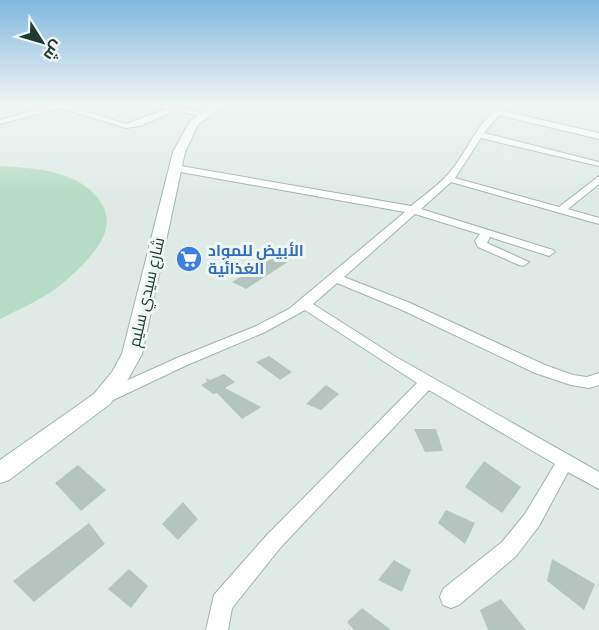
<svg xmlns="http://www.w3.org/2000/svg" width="599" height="630" font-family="'PT Sans Narrow',Cairo,sans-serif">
<rect width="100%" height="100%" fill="#dfeae6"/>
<!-- green -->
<path fill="#b7dcc5" d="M0,166c36,2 84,5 103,40 5,10 5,21 0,31 -7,16 -26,34 -39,45 -18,16 -43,26 -64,37z"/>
<!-- building -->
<g fill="#b4c5c0">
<polygon points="273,258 291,260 246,289 232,282"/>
<polygon points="269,356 292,372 280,380 256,362"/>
<polygon points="224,374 235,382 225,388 261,407 242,419 217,393 213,394 201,385 207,382 206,378 210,380"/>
<polygon points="326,385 339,394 321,410 306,404"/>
<polygon points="414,429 436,429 443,451 425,452"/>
<polygon points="484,461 521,487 502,513 465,487"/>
<polygon points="78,465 106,490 81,511 55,483"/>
<polygon points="183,502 198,519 178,540 162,524"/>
<polygon points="446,510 475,523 465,544 438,523"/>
<polygon points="89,523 105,544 34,602 13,581"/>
<polygon points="552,559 595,584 584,610 547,581"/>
<polygon points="394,560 411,570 402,592 378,580"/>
<polygon points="129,569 148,586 131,608 108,589"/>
<polygon points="501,599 526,630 488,630 480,610"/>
<polygon points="362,608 391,630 354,630 347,622"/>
</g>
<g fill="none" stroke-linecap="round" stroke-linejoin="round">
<!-- minor casing -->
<g stroke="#a2b2ae" stroke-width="2">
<g id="minor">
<polygon points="54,105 66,105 126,124 166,109 151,105 174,106 187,105 183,108 207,114 203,116 175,111 140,126 126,128 60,108 0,124 0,120"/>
<path d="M503,105h9l-9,6 96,22v6l-100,-24 -15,18 115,29v4l-118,-28 -26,40 104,29 40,-31v8l-31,25 31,9v6l-148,-42 -30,27 132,41 2,2 -6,4 -59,-19 -3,6 42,19 -6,4 -4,-1 -41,-18 -3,-6 5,-7 -65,-20 -71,63 66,26 135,62 28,10 14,2 12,-4v12l-10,3 -18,-3 -36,-12 -135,-64 -63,-26 -24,21 83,53 203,115v17l-31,-17 -29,54 -23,30 -57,49 -8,3 -8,-3 -3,-8 3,-8 59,-47 23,-28 30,-50 -126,-74 -149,158 -48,60 -4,22h-22l8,-35 52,-59 151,-153 -112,-73 -42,23 -76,32 -78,37h-12l-2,-4 2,-4 80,-36 77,-31 35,-18 116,-97 -230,-41 -5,-3 5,-3 236,41c15,-12 31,-23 43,-39 16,-21 26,-49 49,-62z"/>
</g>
</g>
<!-- secondary casing -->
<g stroke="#9eb6b0" stroke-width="2">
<polygon id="secondary" points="213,105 224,105 198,125 185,152 142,354 127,381 110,404 9,480 0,483 0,460 94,394 112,372 122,354 173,152 190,121"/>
</g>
<!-- minor -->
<use href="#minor" fill="#fff" fill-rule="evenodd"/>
<!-- secondary -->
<use href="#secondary" fill="#fff" fill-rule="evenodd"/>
</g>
<!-- sky -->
<linearGradient id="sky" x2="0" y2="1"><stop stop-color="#81b8de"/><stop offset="0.54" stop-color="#f1f6f4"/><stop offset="1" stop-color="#f1f6f4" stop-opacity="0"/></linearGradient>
<rect width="599" height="193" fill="url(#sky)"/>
<!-- icons -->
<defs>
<g id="supermarket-disc" transform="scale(1.35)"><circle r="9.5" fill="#3f7fe0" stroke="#eff7f4"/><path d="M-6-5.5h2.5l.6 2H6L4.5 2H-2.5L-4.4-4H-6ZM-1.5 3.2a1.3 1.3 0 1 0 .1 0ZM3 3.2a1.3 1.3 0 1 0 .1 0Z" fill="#fff"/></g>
</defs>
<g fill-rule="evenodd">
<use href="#supermarket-disc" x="189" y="259"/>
</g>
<g text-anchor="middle" stroke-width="6" stroke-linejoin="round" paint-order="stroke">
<!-- shop labels -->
<g font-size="16" font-weight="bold" fill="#366cbe" stroke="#eff7f4" text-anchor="start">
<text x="208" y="256">الأبيض للمواد<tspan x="208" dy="18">الغذائية</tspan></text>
</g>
<!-- street labels -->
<g font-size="16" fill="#203a36" stroke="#eff7f4">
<text transform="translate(146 292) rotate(-77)" y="6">شارع سيدي سليم</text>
</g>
</g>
<!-- north arrow -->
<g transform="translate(42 42) rotate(127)" stroke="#eff7f4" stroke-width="4.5" paint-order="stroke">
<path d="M0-4.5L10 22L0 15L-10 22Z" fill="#203a36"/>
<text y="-9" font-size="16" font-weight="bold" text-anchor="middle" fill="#203a36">ش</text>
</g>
</svg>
